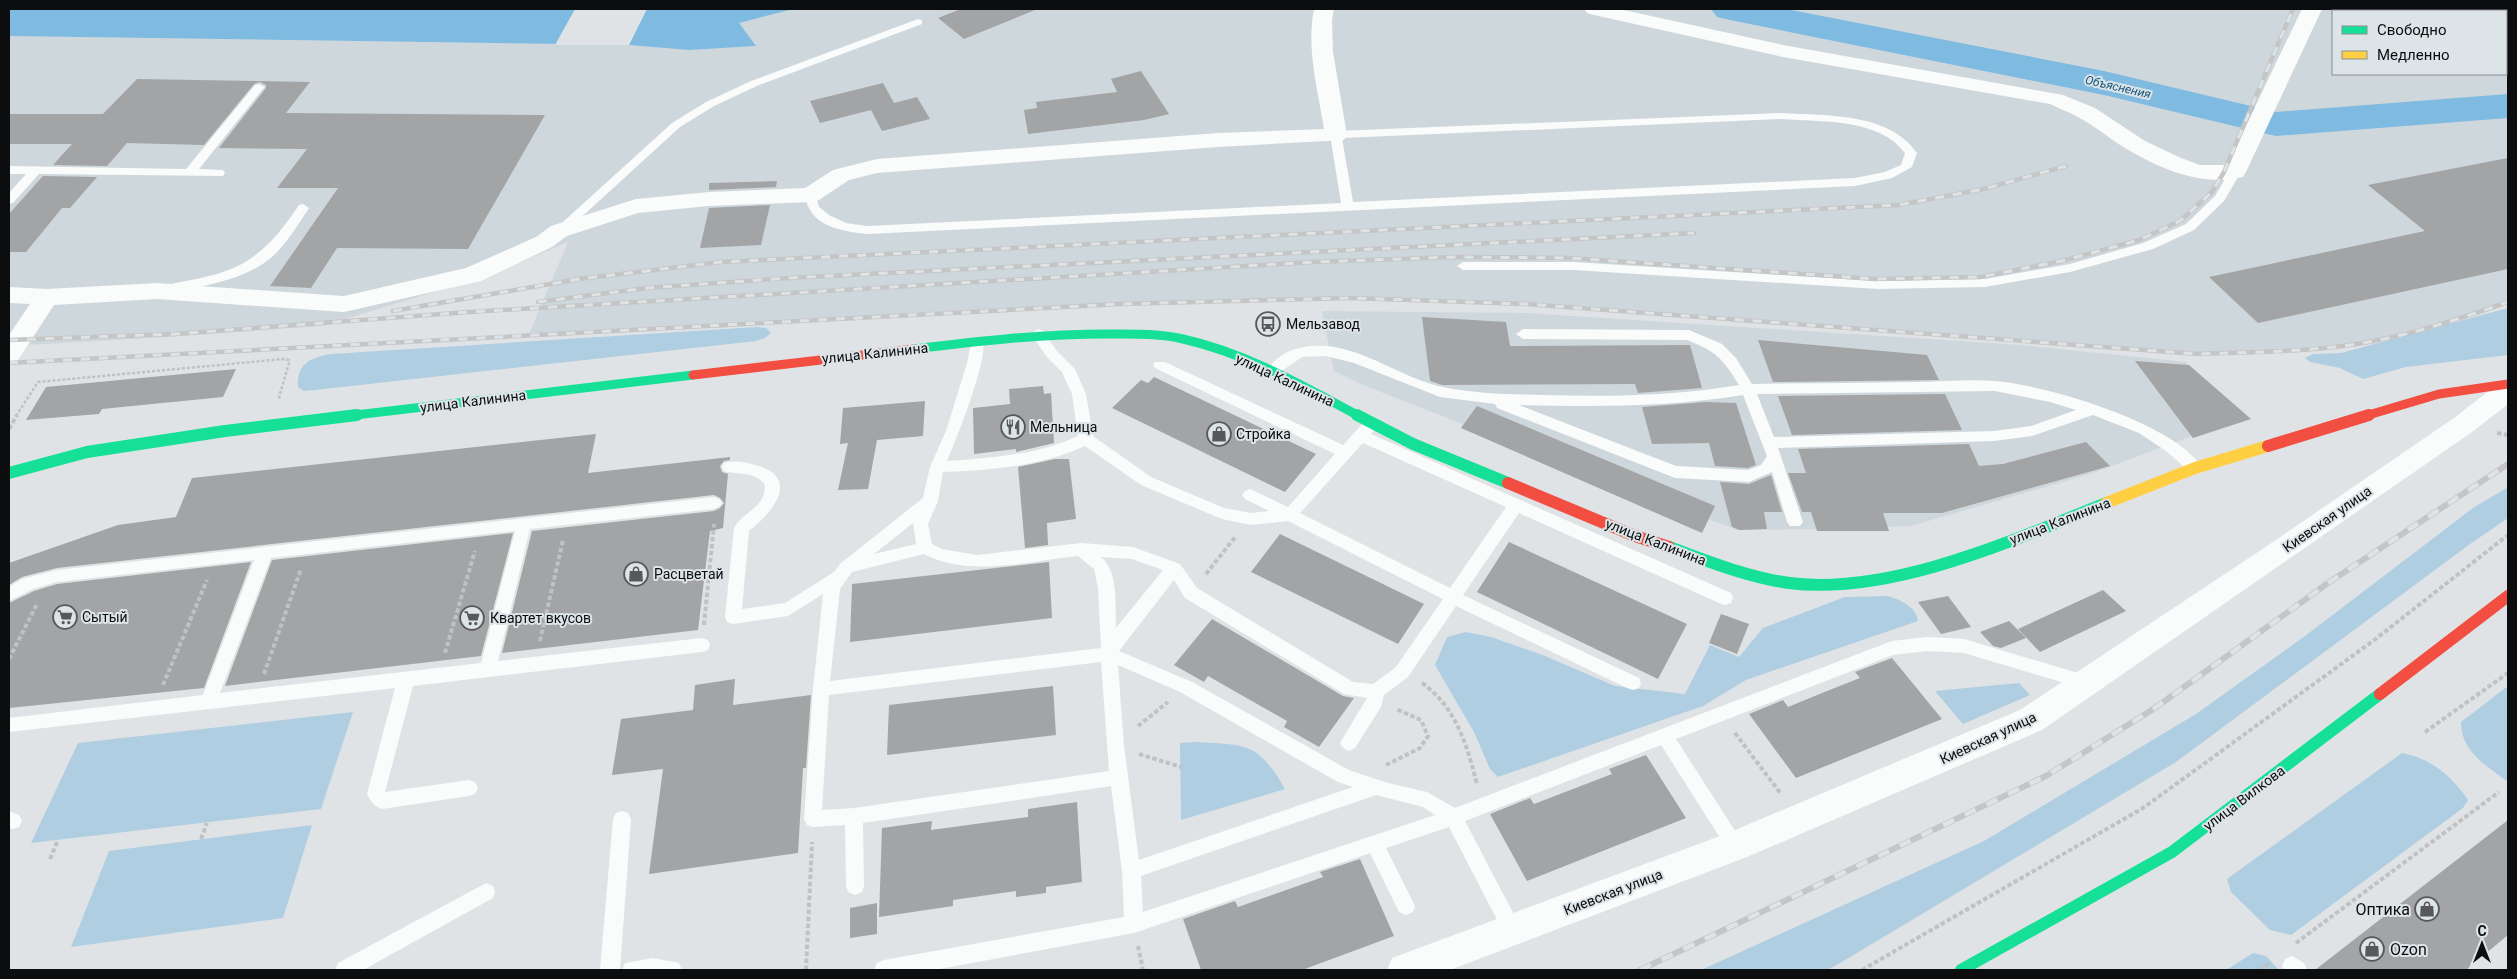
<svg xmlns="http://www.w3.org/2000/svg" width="2517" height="979" font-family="Roboto,sans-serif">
<rect width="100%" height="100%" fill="#e0e3e5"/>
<!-- built -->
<g fill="#ced7dc" fill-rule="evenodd">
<path d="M793,9h1715v293l-64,22 -76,18 -79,9 -91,3 -672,-50 -175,-6 -231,6 -591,30 39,-92 -81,34 -165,50 -155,11 -158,9v-310l620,9 60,5 66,-4 -17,-23zM2333,11h173v63h-173z"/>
<polygon points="1322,311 1526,313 2021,345 2186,362 2232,421 2096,472 1911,526 1837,529 1739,530 1693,514 1363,385 1334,371"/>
</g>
<!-- green -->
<g fill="#b0cee2">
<polygon points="2508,308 2508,355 2406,367 2363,379 2340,368 2310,362 2305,358 2313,354 2341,353"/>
<path d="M757,327l9,1 5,5 -6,5 -9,3 -441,49 -11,1 -6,-4c-2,-23 13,-30 33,-33z"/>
<polygon points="2508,487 2508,518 2470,544 2176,762 1835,966 1826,970 1701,970 1984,841 2196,714 2305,636 2473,508"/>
<path d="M1888,596c12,4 28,10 30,25l-172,59 -43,26 -205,71 -8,-8 -16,-37 -39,-67 12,-28 19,-5 25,5 54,19 70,30 70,8 25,-49 29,12 24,-29 82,-31z"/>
<polygon points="2019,683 2030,695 1963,724 1935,691"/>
<path d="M2508,686v96c-22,-17 -47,-30 -47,-60z"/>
<polygon points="353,712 321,809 31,843 78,743"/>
<path d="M1196,742c51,3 62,0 89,47l-104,31 -1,-77z"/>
<path d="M2402,753c28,5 50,23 66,47l-5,8 -172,127 -21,-5 -39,-38 -4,-13z"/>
<polygon points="312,825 283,918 71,947 109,851"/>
<polygon points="2253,953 2266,956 2279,970 2226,970"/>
</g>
<!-- water -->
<polygon fill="#7fbae0" points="9,9 793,9 739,23 756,46 689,50 629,45 9,36"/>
<!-- pier -->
<polygon fill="#e0e3e5" points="575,9 647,9 629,45 555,45"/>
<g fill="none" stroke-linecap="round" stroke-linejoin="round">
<!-- river -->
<polygon fill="#7fbae0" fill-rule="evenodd" points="1711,9 1786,9 2104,71 2276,112 2508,94 2508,118 2276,136 2104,95 1730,20 1717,17"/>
</g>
<!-- building -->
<g fill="#a2a4a6">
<polygon points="961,9 1035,9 1035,10 964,39 938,18"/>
<polygon points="1141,71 1169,114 1144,120 1028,134 1024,110 1037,108 1036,102 1117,92 1111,79"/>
<polygon points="137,79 310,82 286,113 545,115 468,249 337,248 311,288 270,286 338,188 277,188 307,149 219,148 266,88 266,85 260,82 254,84 204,145 127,143 107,166 53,165 72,144 9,144 9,114 103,114"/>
<polygon points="883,83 894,103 917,97 930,119 882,131 871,110 820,123 810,101"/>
<polygon points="2508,158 2508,269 2258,323 2209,277 2425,231 2368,185"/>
<polygon points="43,176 97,177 70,208 62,208 26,252 9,252 9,214"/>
<polygon points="777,181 776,187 709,190 709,183"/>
<polygon points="770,205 761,245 700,248 709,208"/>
<polygon points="1422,317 1506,322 1510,346 1690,345 1702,388 1638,393 1635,384 1442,385 1430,381"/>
<polygon points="1758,340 1927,355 1939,380 1773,382"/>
<polygon points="2135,361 2189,365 2251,419 2193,438"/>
<polygon points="236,369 223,397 102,409 99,414 26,420 46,387"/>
<polygon points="1154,377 1230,413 1316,454 1285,492 1112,408 1141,380 1148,383"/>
<polygon points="1043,386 1044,394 1051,393 1054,443 1016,452 1016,449 974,454 973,408 1010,404 1009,389"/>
<polygon points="1945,394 1962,430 1792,435 1778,396"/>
<polygon points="925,401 923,436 877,440 868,489 838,490 848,443 840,444 843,408"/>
<polygon points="1706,402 1736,403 1756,465 1748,468 1715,466 1709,443 1652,444 1642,407"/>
<polygon points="1477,406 1715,506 1702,533 1461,428"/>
<polygon points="596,434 588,473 730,457 730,460 724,461 720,466 722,472 728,474 723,528 710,531 698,630 502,653 532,531 714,511 720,508 724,503 720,498 714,495 57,568 22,577 9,585 9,563 118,525 176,517 192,478"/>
<polygon points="2086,442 2110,466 1942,513 1883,513 1889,531 1817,531 1811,512 1802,512 1788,473 1806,473 1798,449 1969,444 1979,466 2003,464"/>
<polygon points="1055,459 1069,459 1076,519 1047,523 1048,545 1025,548 1018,467"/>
<polygon points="1771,475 1782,512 1764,512 1767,529 1739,530 1732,527 1720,482 1749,484"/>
<polygon points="513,533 481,656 225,686 272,560"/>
<polygon points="1280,534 1424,604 1398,644 1251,572"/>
<polygon points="1509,542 1687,624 1658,679 1477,592"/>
<polygon points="251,562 204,688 9,708 9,603 34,591 57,584"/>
<polygon points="1049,562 1052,618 850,642 852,584"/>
<polygon points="2103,590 2126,611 2040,652 2018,629"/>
<polygon points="1948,596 1971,627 1941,634 1918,602"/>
<polygon points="1721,614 1749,624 1737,654 1709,643"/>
<polygon points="1212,619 1343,696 1354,698 1319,747 1284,727 1287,721 1208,676 1204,682 1174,665"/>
<polygon points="2009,621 2026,638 2001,648 1993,646 1980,632"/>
<polygon points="1892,658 1942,719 1796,778 1749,714 1783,700 1788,707 1827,691 1860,678 1855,672"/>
<polygon points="735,679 733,705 811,695 806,768 803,768 798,853 649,874 663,769 612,775 621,719 693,710 695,685"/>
<polygon points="1053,686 1056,735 887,755 889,705"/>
<polygon points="1646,755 1686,818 1527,881 1490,814 1530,798 1534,804 1612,774 1609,769"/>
<polygon points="1077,802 1082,882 1046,887 1046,893 1016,897 1016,891 953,900 953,906 879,917 882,828 932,821 931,830 1028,817 1028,809"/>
<polygon points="2508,820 2508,935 2466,970 2315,970"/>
<polygon points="1360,859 1394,936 1302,970 1201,970 1183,919 1235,901 1238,907 1323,877 1320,872"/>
<polygon points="877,903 877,934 850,938 850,908"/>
</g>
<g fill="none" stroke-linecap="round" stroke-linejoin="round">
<!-- path-far1 -->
<polyline stroke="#c0c1c3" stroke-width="2.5" stroke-dasharray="3 2" stroke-linecap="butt" points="16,416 38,382 283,359 289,360 289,363 279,397 282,399"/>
<!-- path -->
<g stroke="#c0c1c3" stroke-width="4" stroke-dasharray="4.5 2.5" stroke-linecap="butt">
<polyline points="9,429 17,415"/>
<polyline points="2497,433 2508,435"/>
<polyline points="1206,574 1236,536"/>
<polyline points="704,625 714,524"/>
<polyline points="540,641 563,540"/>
<polyline points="445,653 475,551"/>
<polyline points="9,659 37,604"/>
<polyline points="264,674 301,569"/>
<path d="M1422,683c34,24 45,62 55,101"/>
<polyline points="163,685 207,580"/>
<polyline points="1138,726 1168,702"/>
<polyline points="2425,732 2508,673"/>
<polyline points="1735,733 1781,794"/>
<polyline points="1139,754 1181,767"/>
<polyline points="1386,765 1420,748 1428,736 1421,720 1396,709"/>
<polyline points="201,839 207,823"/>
<polyline points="50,859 58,840"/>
<polyline points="2296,943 2499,792"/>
<polyline points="1138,946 1143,970"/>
<polyline points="806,970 812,842"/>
<polyline points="1862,970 2143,808 2373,641 2508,535"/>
<polyline points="2259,970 2269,963"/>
</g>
<!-- lane -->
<g fill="#fafbfb" fill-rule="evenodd">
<polygon points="918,19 922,20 922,24 759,85 714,106 680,127 563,234 555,234 553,231 672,123 706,102 751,81"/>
<polygon points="259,84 265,87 263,89 199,169 223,170 225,173 223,176 39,174 13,203 9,204 9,193 26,174 9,174 9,166 186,169 255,85"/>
<path d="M1782,113c44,3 107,-1 135,40l-5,14 -20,11 -37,8 -988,48c-27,-3 -58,-8 -62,-39l2,-3h8l4,15 10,8 17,8 21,3 474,-23 -11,-68 6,-4zM1782,119c39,3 97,-1 123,34l-4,12 -16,7 -30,6 -502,24 -11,-64z"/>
<polygon points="2235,168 2241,172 2224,201 2194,230 2153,249 2070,272 1985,287 1878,289 1573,270 1463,270 1457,266 1463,262 1573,262 1878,281 1985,279 2070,264 2143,243 2186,224 2215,196 2231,169"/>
<path d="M303,204l6,4c-11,17 -22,35 -37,49 -28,24 -69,29 -104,36l-5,-1 -2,-3 2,-3c15,-4 31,-6 46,-10 45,-11 65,-34 90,-71z"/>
<path d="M1038,329l5,2 14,20 18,18 11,25 7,42 58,41 73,31 27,5 18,-2 -24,-12 -3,-4 3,-4 5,-2 38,18 47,-53 -180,-86 -2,-3 2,-3h10l178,83 24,-26h10l2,4 -8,11 360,159 2,5 -2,5 -6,2 -6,-2 -200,-90 -56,82 176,83 2,5 -2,5 -6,2 -6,-2 -171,-82 -48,71 -24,18 -3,12 -26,41 -6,3 -6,-3 -3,-5 27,-45 -23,-4 -159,-96 -11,-18 -55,71 73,31 157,88 39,13 39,9 28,16 437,-167 35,-4 37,2 124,37 6,2 2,5 -2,5 -6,2 -124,-37 -37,-2 -34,4 -217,84 65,101 3,6 -3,6 -6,2 -6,-2 -68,-107 -196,76 57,109 -2,7 -7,2 -7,-2 -57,-110 -63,21 29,58 -2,6 -7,3 -7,-3 -29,-59 -236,80 -200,37h-60l3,-7 7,-3 240,-43 -2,-46 -11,-85 -248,37 1,63 -2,6 -7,3 -7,-3 -2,-6 -1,-61 -32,2 -6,-2 -3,-6 9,-130 10,-95 -35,22 -55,8 -6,-2 -2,-5 9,-89c10,-18 31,-19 31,-43 -9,-14 -27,-10 -41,-14l-2,-4 2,-4c10,-3 21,-1 31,2 47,12 18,47 -6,66l-7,78 43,-6 49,-31 7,-9 82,-65 7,-31 16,-36 21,-68 5,-24h10c9,14 -27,104 -35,122 45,-3 90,-6 131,-25l-6,-42 -10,-22 -15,-15 -16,-23zM1363,443l143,64 -56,81 -150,-75zM1085,446l56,39 81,34 29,6 37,-4 155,78 -47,68 -23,17 -20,-2 -156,-94 -17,-24 -47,-17 -52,-4 -104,12 -35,-6 -10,-5 -4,-20 10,-23 5,-29c49,-2 98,-6 142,-26zM913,523l3,21 -42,10zM924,554c46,24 105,7 154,2l16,13 4,19 3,60 -271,33 10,-92 12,-17zM1101,557l31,2 31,11 -47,58c-1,-22 3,-56 -15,-71zM1101,662l8,109 -255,37 -32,2 7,-115zM1118,665l62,27 158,90 15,5 -214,73 -15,-114zM1376,795l47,12 12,8 -292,97 -2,-36z"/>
<path d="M1523,329l166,1 33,14 14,14 16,26c54,-1 108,-1 163,-2 26,0 53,-3 79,-1 49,3 184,43 208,87l-2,4h-10l-24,-21 -27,-18 -46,-18 -61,21 -38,5 -216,7 25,74 -3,4h-10l-3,-4 -15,-50 -23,10 -74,-4 -178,-70 -2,-4 -55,-7 -86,-34 -28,-7 -24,1 -29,20 -7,-5c12,-21 36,-28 59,-26 42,3 78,33 118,41 33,7 66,7 99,8 66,2 132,1 197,-10 -17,-27 -22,-33 -52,-45l-164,-1 -7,-5zM1995,391l55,11 26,8 -45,16 -37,5 -220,6 -17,-43zM1743,395l24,61 -6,9 -13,5 -72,-4 -157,-61c75,2 150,2 224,-10z"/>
<path d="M714,497l5,2 3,4 -3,4 -5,2 -184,20 -32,132 204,-23 6,2 2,5 -2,5 -6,2 -289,34 -28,106 84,-12 6,2 3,6 -3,6 -6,2 -87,13c-8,-3 -11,-7 -15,-15l28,-106 -386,44v-14l194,-23 51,-135 -197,22 -24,7 -24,12v-14l13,-8 35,-9zM515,531l-34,132 -261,30 51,-135z"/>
<polygon points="9,811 19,815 22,821 19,827 13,829 9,828"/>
<polygon points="622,811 628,813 631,819 620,970 600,970 613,819 616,813"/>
<polygon points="486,883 493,886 495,892 493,898 363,970 335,970 338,963"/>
<polygon points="2292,956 2304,963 2307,970 2284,970 2282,966 2285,959"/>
<polygon points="653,958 679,963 682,970 622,970 625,963"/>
</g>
<!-- street -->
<g fill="#fafbfb" fill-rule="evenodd">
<path d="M1314,9h20l-2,11 1,32 14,83 -3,5 -126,7 -341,26 -28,7 -30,20 -8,2 -102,4 -71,7 -71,23 -15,11 -71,34 -137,31 -187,-13 -103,6 -36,55 -9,3v-28l21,-31 -21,-1v-16l38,2 110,-6 187,13 122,-28 70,-31 15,-11 85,-27 73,-7 96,-4 28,-18 44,-11 341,-26 106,-4c-6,-39 -18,-81 -10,-120z"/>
<path d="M1584,9h35l164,36 280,50 32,13 50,33 36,17 19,7h27l75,-156h20l-76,163 -3,5c-39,10 -80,-7 -113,-26 -18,-10 -33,-24 -52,-34 -9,-5 -18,-8 -28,-13l-267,-47 -189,-42 -7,-2z"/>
<polygon points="2508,381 2508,404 2472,432 2042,730 1747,857 1450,970 1387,970 1392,958 1728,833 2020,710 2267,546 2454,418 2499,383"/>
</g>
<!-- fast-far1 -->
<g stroke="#16e098" stroke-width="9">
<path d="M914,349c64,-8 128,-15 193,-15 25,0 51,-1 76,5 63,14 120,47 176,77"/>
<polyline points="347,416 693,375"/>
</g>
<!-- fast -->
<g stroke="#16e098" stroke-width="12">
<polyline points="1357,415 1413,444 1508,483"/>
<polyline points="9,473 87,452 225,431 357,415"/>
<path d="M1669,547c39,14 78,30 120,36 101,13 225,-43 317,-80"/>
<polyline points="1961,970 2172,852 2380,694"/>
</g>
<!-- slow -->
<polyline stroke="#ffcf43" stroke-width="12" points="2106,503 2195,468 2268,446"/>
<!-- jam-far1 -->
<g stroke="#f24e42" stroke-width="9">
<polyline points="693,375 914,349"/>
<polyline points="2365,416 2439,394 2508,384"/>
</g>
<!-- jam -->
<g stroke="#f24e42" stroke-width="12">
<polyline points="2268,446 2369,415"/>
<polyline points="1508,483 1635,536 1669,547"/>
<polyline points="2380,694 2508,596"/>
</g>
<!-- rail-far1 casing -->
<g stroke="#c5c5c6" stroke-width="4.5">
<g id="rail-far1">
<polyline points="538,302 647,288 788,278 1694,233"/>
<polyline points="393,311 579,279 721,262 1899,205 1984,189 2066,166"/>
<polyline points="9,340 175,334 469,312 1314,262 1455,257 1570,258 1875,279 1980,277 2062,261 2139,240 2180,221 2212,192 2224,172 2293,9"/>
<path d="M9,363l1111,-59 231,-6 175,6 672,50c57,-2 115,-2 171,-12 48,-9 93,-24 139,-40"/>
</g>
</g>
<!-- rail casing -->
<g stroke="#c5c5c6" stroke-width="6">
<polyline id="rail" points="1640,970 2046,776 2155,708 2328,583 2508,464"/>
</g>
<!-- rail-far1 -->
<use href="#rail-far1" stroke="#dde4e8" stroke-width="3" stroke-dasharray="9" stroke-linecap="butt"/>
<!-- rail -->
<use href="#rail" stroke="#dde4e8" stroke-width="4.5" stroke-dasharray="12" stroke-linecap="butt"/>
</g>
<!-- icons -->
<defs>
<g id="bus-ring" transform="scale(1.25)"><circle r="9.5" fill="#dde4e8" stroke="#56585a" stroke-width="1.5"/><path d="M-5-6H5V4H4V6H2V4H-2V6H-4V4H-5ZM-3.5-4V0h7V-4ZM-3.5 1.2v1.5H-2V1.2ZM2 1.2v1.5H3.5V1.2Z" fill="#56585a"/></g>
<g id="restaurant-ring" transform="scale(1.25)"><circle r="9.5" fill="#dde4e8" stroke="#56585a" stroke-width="1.5"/><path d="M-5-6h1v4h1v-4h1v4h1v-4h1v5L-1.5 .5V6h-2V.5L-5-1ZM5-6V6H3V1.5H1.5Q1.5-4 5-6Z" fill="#56585a"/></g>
<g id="shop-ring" transform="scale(1.25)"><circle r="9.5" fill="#dde4e8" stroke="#56585a" stroke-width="1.5"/><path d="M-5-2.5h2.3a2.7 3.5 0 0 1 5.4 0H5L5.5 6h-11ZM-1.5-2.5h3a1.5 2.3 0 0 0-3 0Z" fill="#56585a"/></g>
<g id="supermarket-ring" transform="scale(1.25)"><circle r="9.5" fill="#dde4e8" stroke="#56585a" stroke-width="1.5"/><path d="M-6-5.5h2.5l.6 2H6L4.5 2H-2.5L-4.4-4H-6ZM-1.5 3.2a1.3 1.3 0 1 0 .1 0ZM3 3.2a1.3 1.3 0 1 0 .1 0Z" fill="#56585a"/></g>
</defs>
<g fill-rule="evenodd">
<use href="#bus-ring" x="1268" y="324"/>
<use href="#restaurant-ring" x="1013" y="427"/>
<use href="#shop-ring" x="1219" y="434"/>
<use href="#shop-ring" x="636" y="574"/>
<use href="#supermarket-ring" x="65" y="617"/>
<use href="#supermarket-ring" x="472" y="618"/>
<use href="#shop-ring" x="2427" y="909"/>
<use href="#shop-ring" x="2372" y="949"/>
</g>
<g text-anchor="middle" stroke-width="4" stroke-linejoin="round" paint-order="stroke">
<!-- far-water labels -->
<g font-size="12" font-style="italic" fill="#145478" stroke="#dde4e8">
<text transform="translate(2118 87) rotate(13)" y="4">Объяснения</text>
</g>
<!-- poi labels -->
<g font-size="14" fill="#0b0d0f" stroke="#dde4e8" text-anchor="start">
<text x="1286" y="329">Мельзавод</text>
<text x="1030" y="432">Мельница</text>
<text x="1236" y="439">Стройка</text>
<text x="654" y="579">Расцветай</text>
<text x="82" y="622">Сытый</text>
<text x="490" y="623">Квартет вкусов</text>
</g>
<!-- street labels -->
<g font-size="14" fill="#0b0d0f" stroke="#dde4e8">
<text transform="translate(875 353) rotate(-6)" y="5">улица Калинина</text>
<text transform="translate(1285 380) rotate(25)" y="5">улица Калинина</text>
<text transform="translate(473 401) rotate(-7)" y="5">улица Калинина</text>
<text transform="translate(2327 519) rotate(-35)" y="5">Киевская улица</text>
<text transform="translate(2060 521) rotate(-21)" y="5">улица Калинина</text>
<text transform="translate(1656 542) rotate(21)" y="5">улица Калинина</text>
<text transform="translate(1988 738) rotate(-25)" y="5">Киевская улица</text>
<text transform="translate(2244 798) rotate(-37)" y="5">улица Вилкова</text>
<text transform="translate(1613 892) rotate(-21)" y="5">Киевская улица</text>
</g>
<!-- near-poi labels -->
<g font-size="16" fill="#0b0d0f" stroke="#dde4e8" text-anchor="end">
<text x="2410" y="915">Оптика</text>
<text x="2390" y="955" text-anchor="start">Ozon</text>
</g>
</g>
<!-- border -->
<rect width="2517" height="979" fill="none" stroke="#0b0d0f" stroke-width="20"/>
<!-- legend -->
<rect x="2332" y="10" width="175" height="65" fill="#dde4e8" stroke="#898e91"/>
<rect x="2342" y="26" width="25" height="8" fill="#16e098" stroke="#898e91"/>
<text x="2377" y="35" font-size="15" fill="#0b0d0f">Свободно</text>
<rect x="2342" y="51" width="25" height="8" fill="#ffcf43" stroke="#898e91"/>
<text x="2377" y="60" font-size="15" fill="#0b0d0f">Медленно</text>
<!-- north arrow -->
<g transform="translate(2482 944)" stroke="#dde4e8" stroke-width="4" paint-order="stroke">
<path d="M0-4L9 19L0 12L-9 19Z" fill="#0b0d0f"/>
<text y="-8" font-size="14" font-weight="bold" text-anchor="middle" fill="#0b0d0f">С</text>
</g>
</svg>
